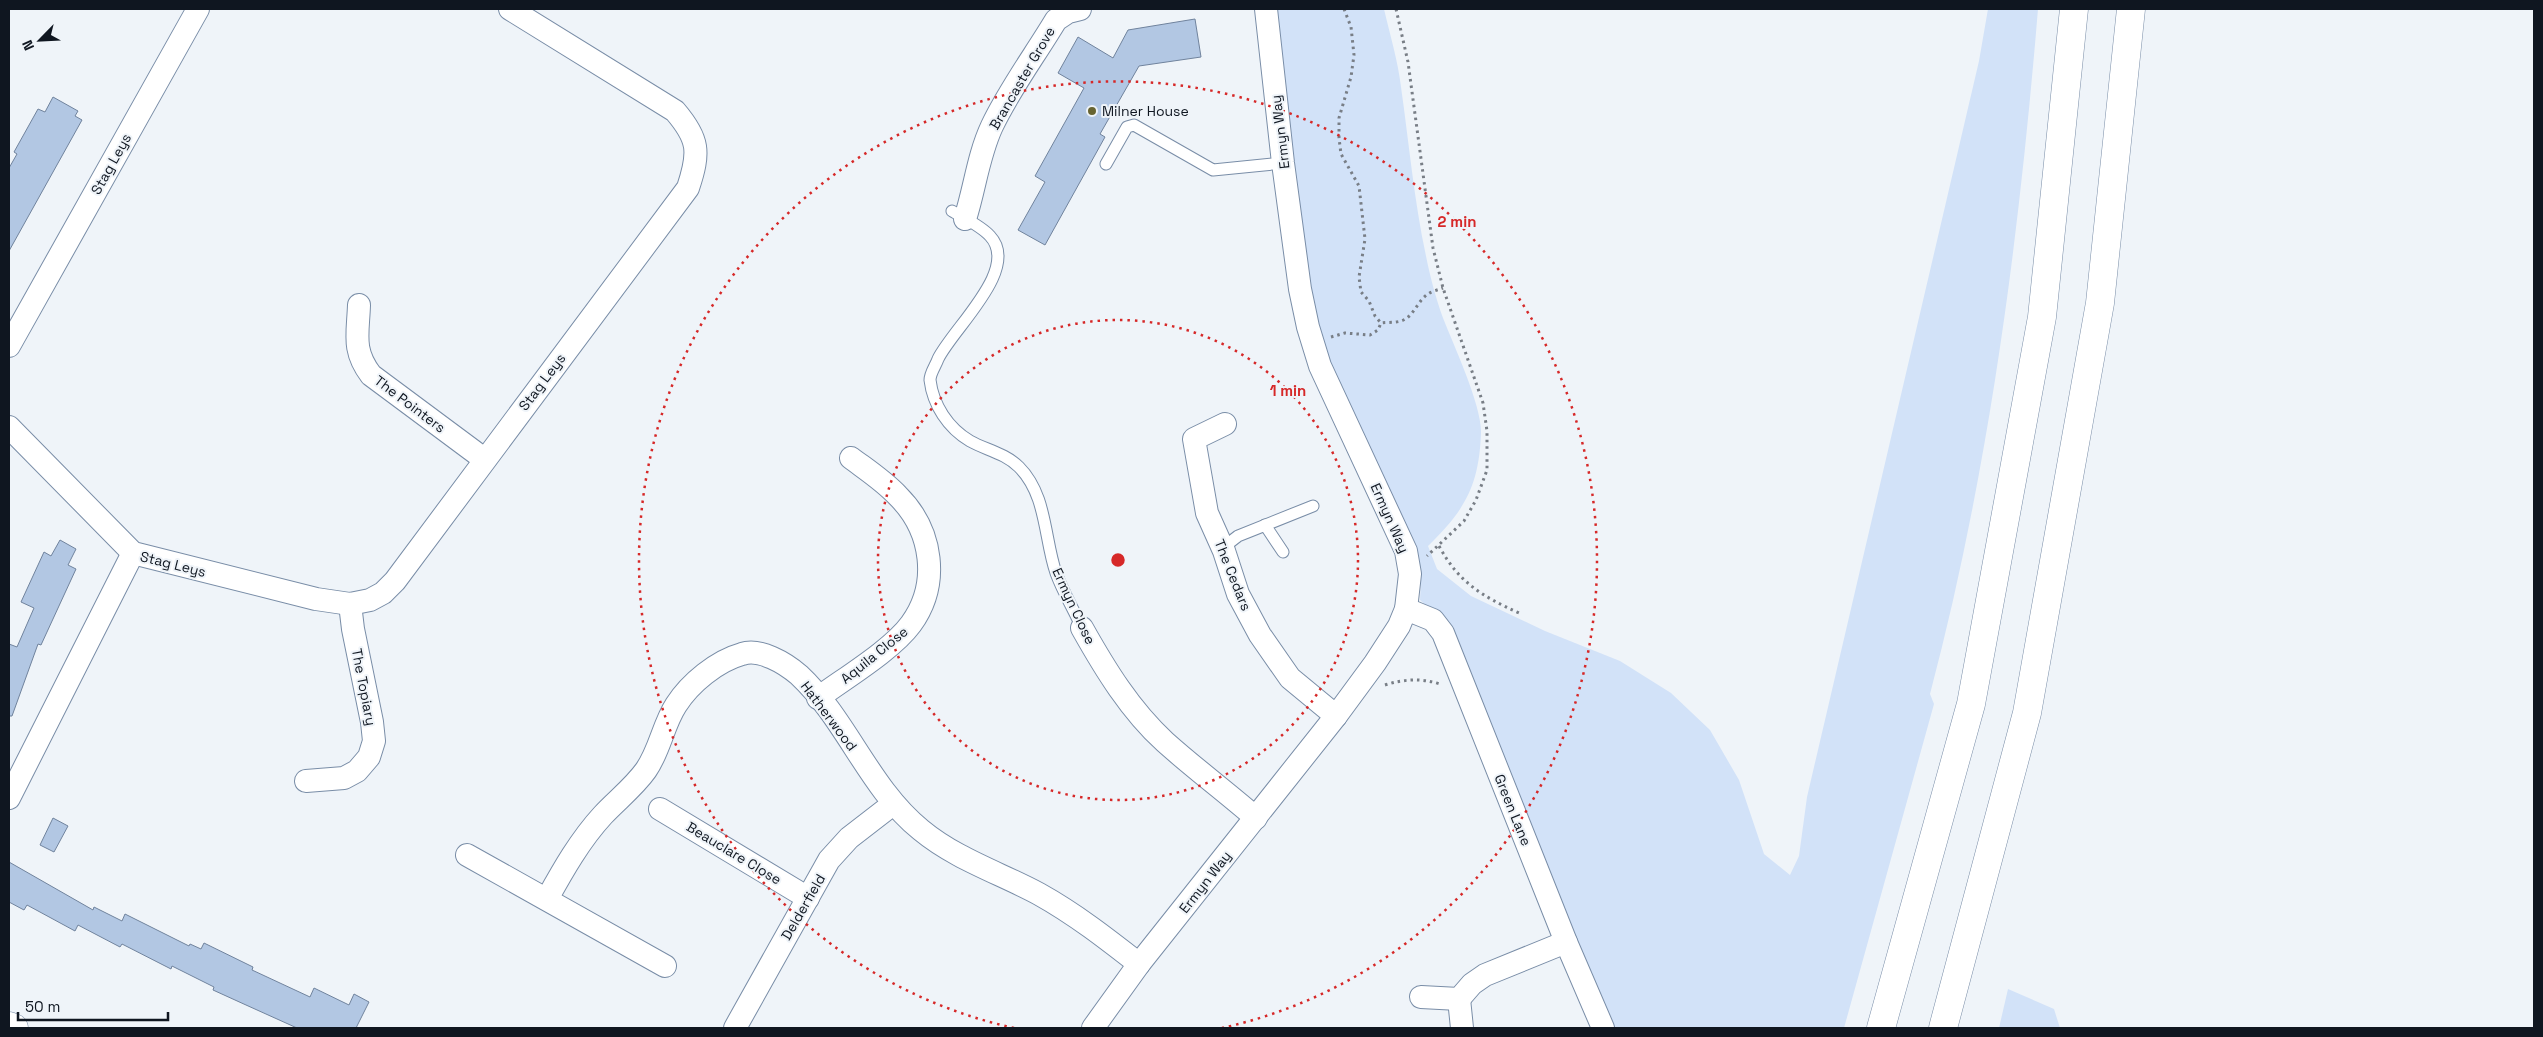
<svg xmlns="http://www.w3.org/2000/svg" width="2543" height="1037" font-family="'Space Grotesk',sans-serif">
<rect width="100%" height="100%" fill="#eff4f9"/>
<!-- green -->
<g fill="#d2e2f8">
<path d="M1272,9h112c6,26 14,52 17,78 8,56 13,113 25,169 4,20 10,43 17,62 11,28 39,88 38,115 -2,53 -16,77 -53,113l9,23 34,27 74,35 75,30 51,32 39,37 29,50 25,74 26,21 9,-19 8,-59 172,-736 9,-52h50c-19,230 -49,462 -108,685l4,10 -90,324h-233l-162,-402 -29,-26 1,-21 -11,-36 -96,-209z"/>
<polygon points="2008,989 2054,1009 2060,1028 1999,1028"/>
</g>
<!-- building -->
<g fill="#b2c7e3" stroke="#70839d">
<polygon points="1195,19 1201,57 1139,66 1100,134 1105,137 1045,245 1018,230 1045,182 1035,176 1084,88 1058,73 1078,37 1113,58 1128,30"/>
<polygon points="53,97 78,111 75,116 82,120 9,251 9,168 17,154 14,152 38,109 45,112"/>
<polygon points="60,540 76,549 68,565 76,569 41,645 38,644 12,716 9,716 9,644 17,647 34,608 21,602 44,552 51,556"/>
<polygon points="53,818 68,826 54,852 40,845"/>
<polygon points="9,862 93,910 94,907 122,921 125,914 189,946 190,944 201,949 204,943 253,967 252,970 310,997 314,988 349,1005 354,994 369,1002 356,1028 297,1028 246,1005 213,990 214,987 172,966 171,969 122,944 120,947 78,925 75,931 27,905 24,910 9,902"/>
</g>
<g fill="none" stroke-linecap="round" stroke-linejoin="round">
<!-- lane casing -->
<g stroke="#798da7" stroke-width="13">
<g id="lane">
<polyline points="1106,164 1127,127 1134,125 1213,170 1283,163"/>
<path d="M952,211c12,7 29,15 38,25 31,33 -37,92 -52,123 -2,6 -8,14 -8,21 3,25 18,48 40,61 16,9 35,12 49,26 28,28 25,71 37,106 7,19 18,37 26,55"/>
<polyline points="1265,525 1283,552"/>
<polyline points="1224,551 1229,543 1238,536 1313,506"/>
</g>
</g>
<!-- street casing -->
<g stroke="#798da7" stroke-width="24">
<g id="street">
<path d="M965,219c10,-31 13,-63 27,-93 17,-36 43,-71 64,-106l12,-8 12,-3"/>
<path d="M359,305c-1,29 -7,45 12,70l113,84"/>
<polyline points="9,346 198,9"/>
<polyline points="1225,424 1194,439 1207,513 1224,551 1238,594 1260,635 1290,678 1336,716"/>
<path d="M9,427l124,126 183,46 34,5 20,-4 13,-7 12,-12 293,-393c12,-36 11,-49 -13,-77l-165,-102"/>
<polyline points="1406,609 1433,620 1443,633 1566,942 1603,1028"/>
<path d="M1082,628c23,41 48,82 83,114 29,26 61,50 91,76"/>
<path d="M818,698c27,-20 74,-48 93,-74 29,-40 22,-93 -13,-128 -14,-15 -31,-26 -47,-38"/>
<polyline points="306,781 344,778 357,771 369,757 374,741 372,722 353,629 350,604"/>
<polyline points="9,798 133,553"/>
<polyline points="660,809 808,898"/>
<polyline points="467,855 665,966"/>
<path d="M547,899c16,-29 33,-59 56,-84 14,-15 31,-28 43,-45 14,-20 17,-45 30,-65 14,-22 41,-44 66,-51 18,-6 43,9 57,21 48,45 70,113 122,155 35,29 79,43 118,64 36,20 68,45 100,70"/>
<polyline points="1421,997 1459,999 1472,984 1485,975 1566,942"/>
<polyline points="1459,999 1462,1028"/>
<polyline points="735,1028 829,860 849,838 893,804"/>
<polyline points="1093,1028 1139,964 1336,716 1375,663 1399,626 1406,609 1410,574 1406,551 1320,366 1308,327 1300,289 1283,163 1266,9"/>
</g>
</g>
<!-- highway casing -->
<g stroke="#798da7" stroke-width="29">
<g id="highway">
<polyline points="9,1026 14,1028"/>
<polyline points="1881,1028 1971,704 2042,317 2074,9"/>
<polyline points="1943,1028 2027,713 2100,303 2131,9"/>
</g>
</g>
<!-- path -->
<g stroke="#787e86" stroke-width="3" stroke-dasharray="2.5 4" stroke-linecap="butt">
<path d="M1344,9l7,18 3,28 -3,22 -12,41v20l2,16 18,32 6,53 -6,38 2,15 8,9 6,15 6,7c6,-1 13,0 20,-2 13,-4 16,-20 27,-27 4,-3 10,-4 15,-6"/>
<polyline points="1396,9 1408,62 1433,248 1443,288 1483,403 1487,431 1487,470 1476,500 1464,521 1427,556"/>
<polyline points="1331,337 1345,333 1370,335 1378,330 1381,323"/>
<path d="M1439,546c20,37 43,50 80,67"/>
<path d="M1385,685c19,-6 36,-7 55,-1"/>
</g>
<!-- lane -->
<use href="#lane" stroke="#fff" stroke-width="11"/>
<!-- street -->
<use href="#street" stroke="#fff" stroke-width="22"/>
<!-- highway -->
<use href="#highway" stroke="#fff" stroke-width="28"/>
</g>
<!-- distance rings -->
<g fill="none" stroke="#d62828" stroke-width="2.5" stroke-dasharray="2.5 5">
<circle cx="1118" cy="560" r="240"/>
<path d="M1014 1028A479 479 0 1 1 1222 1028"/>
</g>
<!-- markers -->
<circle fill="#676431" stroke="#eff4f9" stroke-width="2" cx="1092" cy="111" r="5"/>
<g text-anchor="middle" stroke-width="4" stroke-linejoin="round" paint-order="stroke">
<!-- street labels -->
<g font-size="14" fill="#0f1620" stroke="#eff4f9">
<text transform="translate(1022 78) rotate(-60)" y="5">Brancaster Grove</text>
<text transform="translate(1280 132) rotate(-97)" y="5">Ermyn Way</text>
<text transform="translate(111 164) rotate(-61)" y="5">Stag Leys</text>
<text transform="translate(542 382) rotate(-53)" y="5">Stag Leys</text>
<text transform="translate(410 404) rotate(37)" y="5">The Pointers</text>
<text transform="translate(1390 518) rotate(66)" y="5">Ermyn Way</text>
<text transform="translate(173 564) rotate(14)" y="5">Stag Leys</text>
<text transform="translate(1233 575) rotate(68)" y="5">The Cedars</text>
<text transform="translate(1074 606) rotate(65)" y="5">Ermyn Close</text>
<text transform="translate(874 655) rotate(-39)" y="5">Aquila Close</text>
<text transform="translate(364 687) rotate(79)" y="5">The Topiary</text>
<text transform="translate(829 716) rotate(53)" y="5">Hatherwood</text>
<text transform="translate(1513 810) rotate(68)" y="5">Green Lane</text>
<text transform="translate(734 853) rotate(31)" y="5">Beauclare Close</text>
<text transform="translate(1205 882) rotate(-52)" y="5">Ermyn Way</text>
<text transform="translate(803 907) rotate(-60)" y="5">Delderfield</text>
</g>
<!-- poi labels -->
<g font-size="14" fill="#0f1620" stroke="#eff4f9" text-anchor="start">
<text x="1102" y="116">Milner House</text>
</g>
</g>
<circle cx="1118" cy="560" r="8" fill="#d62828" stroke="#eff4f9" stroke-width="2.5"/>
<g font-size="15" text-anchor="middle" font-weight="bold" fill="#d62828" stroke="#eff4f9" stroke-width="4" stroke-linejoin="round" paint-order="stroke">
<text x="1457" y="227">2 min</text>
<text x="1288" y="396">1 min</text>
</g>
<!-- border -->
<rect width="2543" height="1037" fill="none" stroke="#0f1620" stroke-width="20"/>
<!-- north arrow -->
<g transform="translate(40 40) rotate(246)" stroke="#eff4f9" stroke-width="4" paint-order="stroke">
<path d="M0-4L9 19L0 12L-9 19Z" fill="#0f1620"/>
<text y="-8" font-size="14" font-weight="bold" text-anchor="middle" fill="#0f1620">N</text>
</g>
<!-- scale -->
<path d="M18 1012v8h150v-8" fill="none" stroke="#0f1620" stroke-width="2.5"/>
<text x="25" y="1012" font-size="15" fill="#0f1620" stroke="#eff4f9" stroke-width="4" paint-order="stroke">50 m</text>
</svg>
